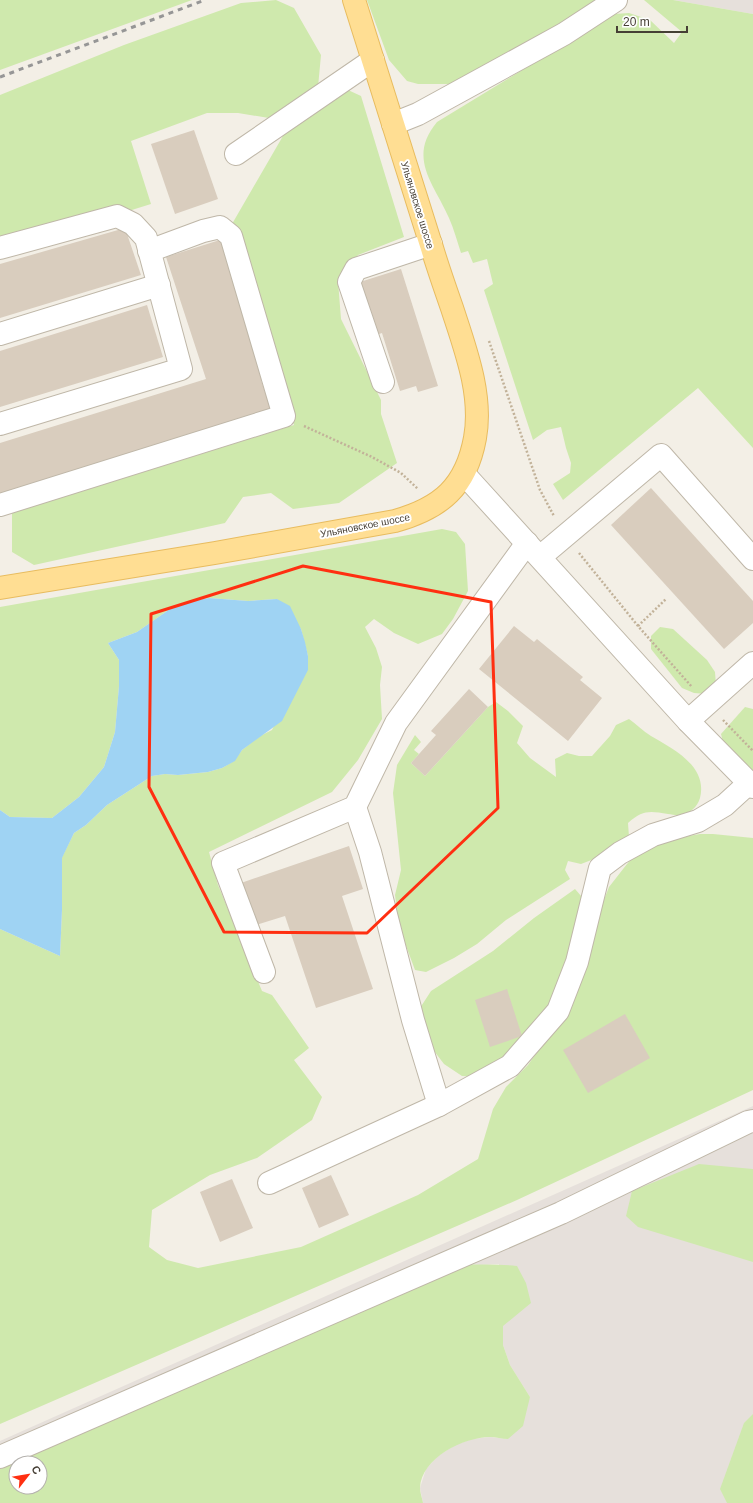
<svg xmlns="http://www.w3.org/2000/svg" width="753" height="1503" font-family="Arial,sans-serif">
<rect width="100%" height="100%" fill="#f3efe6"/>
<!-- industrial -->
<g fill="#e6e0db">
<polygon points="673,0 753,0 753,14"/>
<polygon points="753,1106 753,1503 423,1503 420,1488 426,1469 438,1456 455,1445 472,1439 490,1437 508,1439 530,1397 510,1365 503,1345 499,1264 481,1265 463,1264 0,1469 0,1441"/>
</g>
<!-- green -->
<g fill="#cfe9ad" fill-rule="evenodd">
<polygon points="0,0 192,0 0,70"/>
<polygon points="276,0 294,8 321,55 318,87 275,119 238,113 207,113 131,141 151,204 0,251 0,95 124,45 241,3"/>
<polygon points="367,0 602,0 590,6 456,84 418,84 407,81 389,60"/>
<path d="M644,0h29l80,14v434l-55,-60 -135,112 -10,-16 17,-11 1,-10 -5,-15 -5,-21 -14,3 -14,10 -49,-150 9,-6 -6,-25 -14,4 -5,-12 -7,2c-4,-12 -7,-24 -12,-35 -15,-34 -42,-60 -12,-96l177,-108 15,-1 21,7 24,23 8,-11z"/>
<polygon points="348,90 361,96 404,237 358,255 338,281 341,319 381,400 381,414 397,463 339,503 293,509 271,493 243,497 225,523 34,565 12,552 12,513 294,425 232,224 287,129"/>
<polygon points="442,529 456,532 465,544 468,591 453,619 442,634 418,644 394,633 374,619 365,627 376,648 382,667 380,685 382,719 358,760 332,792 209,852 218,885 262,991 272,995 309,1048 294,1060 322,1097 312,1120 257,1158 210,1175 152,1210 149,1247 167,1260 198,1268 301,1247 418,1195 478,1159 493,1109 506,1087 528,1065 552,1031 609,887 627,864 636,854 647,848 672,839 700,834 713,834 753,838 753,1090 517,1200 0,1424 0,929 60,956 62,910 62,857 74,833 86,825 107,805 152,776 165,774 178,775 208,772 222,768 234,761 242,750 260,736 272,730 308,656 301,629 277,599 248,601 209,598 196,600 170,609 137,632 108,643 119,660 119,686 115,732 104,767 79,797 52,818 10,817 0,810 0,607"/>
<polygon points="660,627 673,629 707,660 715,672 716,685 707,694 694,693 682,688 651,649 651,636"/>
<path d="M496,702l12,9 15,15 -6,17 13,15 26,19 -1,-18 12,-6 12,3h13l18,-20 6,-11 13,-6c7,5 14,12 22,17 22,13 57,30 49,62 -3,10 -10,15 -20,17 -4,1 -8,-1 -12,-1 -19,-3 -25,-4 -40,9l1,14 -35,22 -13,5 -13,-3 -3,9 5,9 -64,41 -29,24 -23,14 -28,14 -11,-2 -16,-43 -4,-32 6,-25 -8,-77 4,-28 18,-30 6,7 -7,8 5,4 -8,9 14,13 63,-69z"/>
<polygon points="745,707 753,709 753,774 724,746 721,734"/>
<polygon points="575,889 582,897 574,944 546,1015 523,1043 481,1077 462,1076 444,1064 431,1047 420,1008 431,991 493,951 534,918"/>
<polygon points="699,1164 753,1169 753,1262 638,1227 626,1216 632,1191"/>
<path d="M463,1264c18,1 36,0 54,2l9,17 5,20 -28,23v19l7,20 20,32 -7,29 -15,13c-6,0 -12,-2 -18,-2 -26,0 -69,21 -70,51 0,4 2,10 3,15h-423v-34zM16,1463h24v24h-24z"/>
<polygon points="753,1414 753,1503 727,1503 720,1489 744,1423"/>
</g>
<!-- water -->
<polygon fill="#9fd3f3" points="209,598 248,601 277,599 290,606 301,629 305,642 308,656 308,670 282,721 242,750 235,761 222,768 208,772 178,775 165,774 152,776 107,805 86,825 74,833 62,858 62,910 60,956 0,929 0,810 10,817 52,818 79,797 104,767 115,732 119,686 119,660 108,643 137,632 170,609 196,600"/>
<!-- building -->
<g fill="#d9cdbe">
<polygon points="194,130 218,199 175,214 151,144"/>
<polygon points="125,228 141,275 0,318 0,264"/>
<polygon points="223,239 268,378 261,380 272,413 0,497 0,443 206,379 166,257"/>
<polygon points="401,269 438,386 418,392 416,386 400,391 382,333 376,335 360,282"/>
<polygon points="147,305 163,357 0,407 0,351"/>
<polygon points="651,488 753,601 753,623 724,649 611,525"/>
<polygon points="514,626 534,642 537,639 583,677 580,680 602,698 568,741 479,669"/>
<polygon points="469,689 488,707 425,776 411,763 436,735 431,731"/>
<polygon points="349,846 363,889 342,896 373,989 316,1008 285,916 256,925 241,883"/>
<polygon points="507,989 522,1036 490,1047 475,1000"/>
<polygon points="625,1014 650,1058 588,1093 563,1050"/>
<polygon points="331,1175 349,1215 319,1228 302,1188"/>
<polygon points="232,1179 253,1228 220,1242 200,1192"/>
</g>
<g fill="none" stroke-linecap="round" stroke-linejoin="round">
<!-- minor casing -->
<g stroke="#bfb7a8" stroke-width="24">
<g id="minor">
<polyline points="393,124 418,114 564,34 616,0"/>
<polyline points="236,154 373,60"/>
<polyline points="0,248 117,216 133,224 146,238 181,369 0,424"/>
<polyline points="0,334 159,285"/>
<polyline points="383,382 349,282 356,269 431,244"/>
<polyline points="464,474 688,721 753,787"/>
<polyline points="0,505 284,416 231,236 220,227 203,231 149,251"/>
<polyline points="540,557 661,455 753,559"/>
<polyline points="688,721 753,663"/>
<polyline points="355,807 370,852 413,1020 439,1105 510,1066 558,1011 577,962 600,868 620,853 653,835 698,821 725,805 749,783"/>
<polyline points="264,972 223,863 355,807 396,723 527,543"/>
<polyline points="269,1183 439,1105"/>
<polyline points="0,1457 561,1213 748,1122 753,1121"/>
</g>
</g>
<!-- major casing -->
<g stroke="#e8bc5f" stroke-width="24">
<path id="major" d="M0,588l215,-35 180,-32c46,-13 71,-34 80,-83 8,-43 -10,-90 -23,-130 -7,-20 -14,-40 -20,-60 -26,-83 -52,-165 -78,-248"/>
</g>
<!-- path -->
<g stroke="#c2b299" stroke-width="2.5" stroke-dasharray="2 2" stroke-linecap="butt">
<polyline points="489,341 540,490 554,516"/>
<polyline points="304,426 372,457 401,473 418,489"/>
<polyline points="579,553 638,626 692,687"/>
<polyline points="638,626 666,599"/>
<polyline points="723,720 753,751"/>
</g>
<!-- minor -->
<use href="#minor" stroke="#fff" stroke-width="22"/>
<!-- major -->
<use href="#major" stroke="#ffde93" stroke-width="22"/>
<!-- rail -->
<polyline stroke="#969696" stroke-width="3" stroke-dasharray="5 5" stroke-linecap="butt" points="0,77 205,0"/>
</g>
<!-- marked area -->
<path fill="none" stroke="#ff2f11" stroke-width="3" stroke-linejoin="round" d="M303,566l188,36 7,206 -131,125 -143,-1 -75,-145 2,-173z"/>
<g text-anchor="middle" stroke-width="4" stroke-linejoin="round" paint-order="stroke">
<!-- street labels -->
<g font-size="10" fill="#463f35" stroke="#fff">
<text transform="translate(418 205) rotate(73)" y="4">Ульяновское шоссе</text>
<text transform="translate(365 525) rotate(-11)" y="4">Ульяновское шоссе</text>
</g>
</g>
<!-- north arrow -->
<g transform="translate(28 1475) rotate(59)"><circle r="19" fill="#ffffff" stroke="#b5b2ae"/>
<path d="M0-3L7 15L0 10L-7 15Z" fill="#ff2f11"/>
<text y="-6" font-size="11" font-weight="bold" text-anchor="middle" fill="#463f35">С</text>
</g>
<!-- scale -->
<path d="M617 26v6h70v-6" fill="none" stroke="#463f35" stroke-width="2"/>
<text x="623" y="26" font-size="12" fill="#463f35" stroke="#ffffff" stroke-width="3" paint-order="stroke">20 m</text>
</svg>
